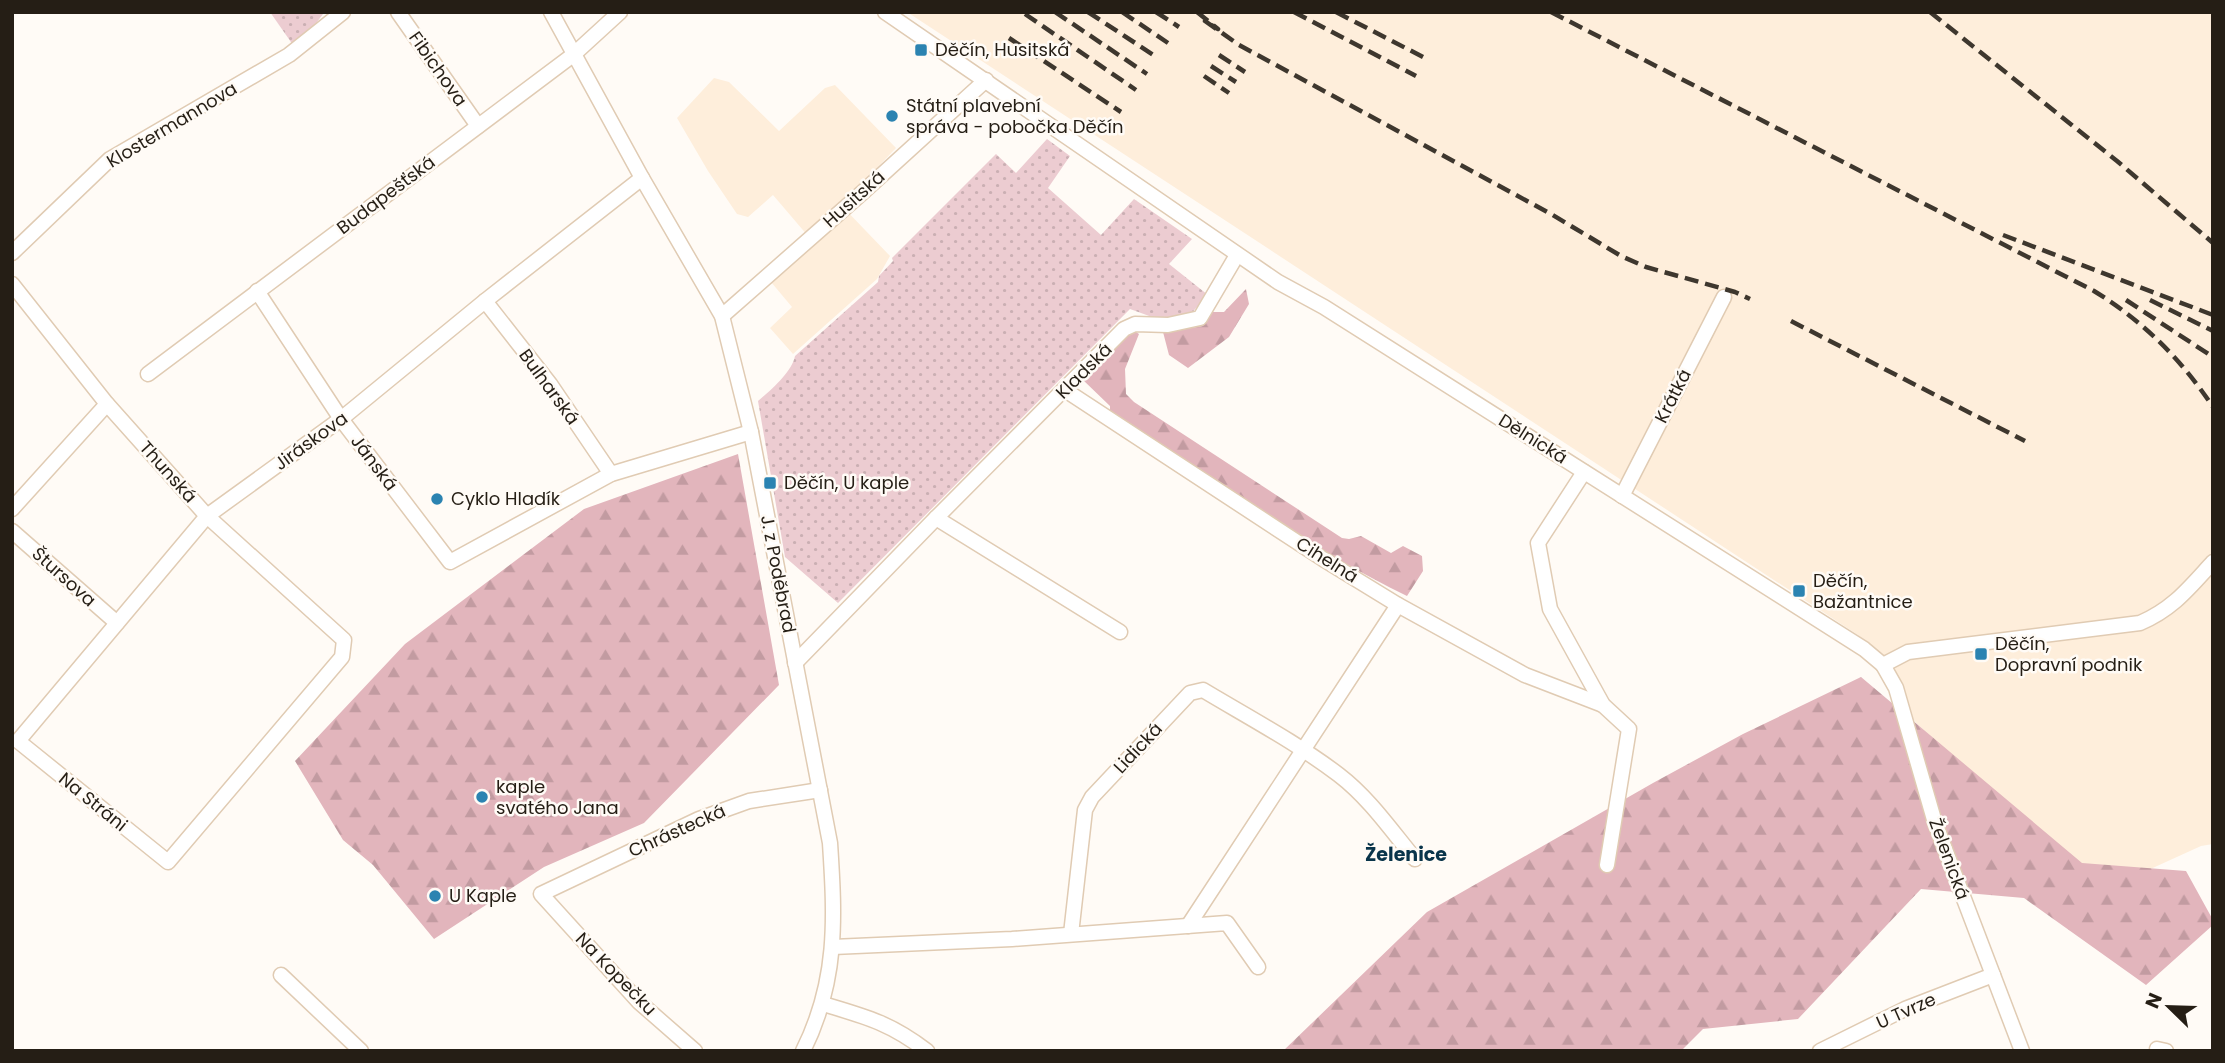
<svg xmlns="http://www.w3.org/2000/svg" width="2225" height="1063" font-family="Poppins,sans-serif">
<defs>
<pattern id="green-dots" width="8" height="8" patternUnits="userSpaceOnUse" patternTransform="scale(1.75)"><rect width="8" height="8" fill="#ecccd1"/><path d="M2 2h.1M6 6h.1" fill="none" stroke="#caafb3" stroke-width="1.8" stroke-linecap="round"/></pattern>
<pattern id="forest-firs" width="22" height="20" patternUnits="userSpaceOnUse" patternTransform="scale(1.75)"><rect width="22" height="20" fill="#e2b5bc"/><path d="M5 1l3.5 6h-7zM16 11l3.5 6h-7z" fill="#c29ba1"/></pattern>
</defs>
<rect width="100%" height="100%" fill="#fffbf6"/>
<!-- built -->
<g fill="#feeedb">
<polygon points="907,12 2213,12 2213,844 2201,846 2100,892 1916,723 1858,635"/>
<polygon points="714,78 729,82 779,131 825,88 835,85 896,148 841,205 890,256 877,279 793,354 770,328 792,307 771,282 814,243 773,195 748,217 737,214 708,171 677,118"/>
</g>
<!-- green -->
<g fill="url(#green-dots)">
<polygon points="270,12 322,12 323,14 308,34 293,45"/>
<path d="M1047,139l23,17 -22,32 53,47 33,-36 58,40 -23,25 39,31 -21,23 -24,3 -33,-12 -292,294 -53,-46 -27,-156c13,-11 34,-29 37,-45l83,-74 1,-6 14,-15 -1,-3 104,-104 20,19z"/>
</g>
<!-- forest -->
<g fill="url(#forest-firs)">
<polygon points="1246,289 1249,304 1229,337 1188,368 1169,355 1163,332 1203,326 1210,312 1224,312"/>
<path d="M1133,330l6,4 -14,35 1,25 8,8 208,136 7,1 12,-3 30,17 12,-7 19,10 1,15 -16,25c-105,-51 -201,-120 -297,-185v-5l-27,-26z"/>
<polygon points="738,454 779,685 644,823 544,867 434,939 373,865 343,840 295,761 405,644 584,509"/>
<polygon points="1861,677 2082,863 2186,871 2213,920 2213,925 2146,985 2024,898 1921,889 1798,1019 1703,1029 1681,1051 1283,1051 1427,912 1653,783 1743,734"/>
</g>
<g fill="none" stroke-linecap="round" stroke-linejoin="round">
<!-- minor casing -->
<g stroke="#e0cbb3" stroke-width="17">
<g id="minor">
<polyline points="398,12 478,126"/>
<path d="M551,12l91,166 80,138 29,116 79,411c5,76 8,138 -27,208"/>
<path d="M885,12l393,270 46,25 540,342 19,16 25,-13 232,-29c33,-14 49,-35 73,-61"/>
<polyline points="12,253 110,159 289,55 343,12"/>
<polyline points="12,284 107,404 207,516 344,640 342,657 168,862 18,741 207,516 341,419 485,301 642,178"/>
<polyline points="257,291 341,419 450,562 611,474 751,432"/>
<polyline points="485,301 550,384 611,474"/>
<polyline points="722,316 863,192 986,80"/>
<polyline points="148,374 573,55 620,12"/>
<polyline points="1065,390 1323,559 1398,605 1525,675 1603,705"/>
<polyline points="1584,472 1538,543 1550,609 1603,705 1629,729 1607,865"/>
<polyline points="1622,496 1724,297"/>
<polyline points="12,509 107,404"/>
<polyline points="936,518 1120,632"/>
<polyline points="12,531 117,623"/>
<polyline points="795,663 936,518 1124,329 1135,324 1168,325 1200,318 1237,255"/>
<polyline points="1883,665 1896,688 1935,823 2022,1051"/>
<polyline points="1188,926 1398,605"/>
<path d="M1071,934l14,-124 7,-13 98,-104 13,-3c45,27 94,53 136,85 30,23 52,55 76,84"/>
<polyline points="833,947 1012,939 1227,923 1258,967"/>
<polyline points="281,975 361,1051"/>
<path d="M823,1004c44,13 67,19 104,47"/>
<polyline points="2157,1049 2166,1051"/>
<polyline points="695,1051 639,1002 541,894 699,819 749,801 820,790"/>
<polyline points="1820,1051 1905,1009 1993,975"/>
</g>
</g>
<!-- minor -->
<use href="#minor" stroke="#fff" stroke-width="14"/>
<!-- rail -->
<g stroke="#3e372e" stroke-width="4.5" stroke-dasharray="14 7" stroke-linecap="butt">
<polyline points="1055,12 1147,74"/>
<polyline points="1088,12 1158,58"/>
<polyline points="1122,12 1168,43"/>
<polyline points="1156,12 1179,27"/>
<polyline points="1197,12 1218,29 1205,21 1239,45 1551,214 1621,256 1646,267 1735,292 1750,299"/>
<polyline points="1294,12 1416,76"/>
<polyline points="1336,12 1423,57"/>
<path d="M1551,12l543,279c49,30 87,68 119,116"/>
<polyline points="1930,12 2117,161 2213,243"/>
<polyline points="1025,14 1136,90"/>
<polyline points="1009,38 1121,112"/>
<polyline points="1219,55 1245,72"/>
<polyline points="1211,66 1236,82"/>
<polyline points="1204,76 1229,93"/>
<polyline points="2003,235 2213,315"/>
<polyline points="2126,300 2213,357"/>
<polyline points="2150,300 2213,331"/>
<polyline points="1791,321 2025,441"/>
</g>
</g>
<!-- markers -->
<g fill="#2b83b1" stroke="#fffbf6" stroke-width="2.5">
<rect x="914" y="43" width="14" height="14" rx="3.5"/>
<circle cx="892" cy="116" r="7"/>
<rect x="763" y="476" width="14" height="14" rx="3.5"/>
<circle cx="437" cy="499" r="7"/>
<rect x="1792" y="584" width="14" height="14" rx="3.5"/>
<rect x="1974" y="647" width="14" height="14" rx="3.5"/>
<circle cx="482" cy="797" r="7"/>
<circle cx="435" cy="896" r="7"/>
</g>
<g text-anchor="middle" stroke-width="5" stroke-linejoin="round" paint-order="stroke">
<!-- poi labels -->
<g font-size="18" fill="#251e15" stroke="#fffbf6" text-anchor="start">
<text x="935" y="56">Děčín, Husitská</text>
<text x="906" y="112">Státní plavební<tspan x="906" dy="21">správa - pobočka Děčín</tspan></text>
<text x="784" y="489">Děčín, U kaple</text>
<text x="451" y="505">Cyklo Hladík</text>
<text x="1813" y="587">Děčín,<tspan x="1813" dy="21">Bažantnice</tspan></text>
<text x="1995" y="650">Děčín,<tspan x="1995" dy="21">Dopravní podnik</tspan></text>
<text x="496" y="793">kaple<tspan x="496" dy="21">svatého Jana</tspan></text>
<text x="449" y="902">U Kaple</text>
</g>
<!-- street labels -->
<g font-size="18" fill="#251e15" stroke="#fffbf6">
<text transform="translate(438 69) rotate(55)" y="6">Fibichova</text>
<text transform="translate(172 125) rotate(-31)" y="6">Klostermannova</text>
<text transform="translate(386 195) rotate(-37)" y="6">Budapešťská</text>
<text transform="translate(854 199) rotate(-42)" y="6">Husitská</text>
<text transform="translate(1084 371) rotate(-45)" y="6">Kladská</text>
<text transform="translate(549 387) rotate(54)" y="6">Bulharská</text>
<text transform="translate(1673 396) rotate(-63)" y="6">Krátká</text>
<text transform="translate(1533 439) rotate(32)" y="6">Dělnická</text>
<text transform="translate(311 441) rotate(-36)" y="6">Jiráskova</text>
<text transform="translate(374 463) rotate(53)" y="6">Jánská</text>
<text transform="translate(168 472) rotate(48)" y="6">Thunská</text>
<text transform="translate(1327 560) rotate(32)" y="6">Cihelná</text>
<text transform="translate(778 574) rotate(79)" y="6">J. z Poděbrad</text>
<text transform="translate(64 577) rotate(42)" y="6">Štursova</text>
<text transform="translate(1138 748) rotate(-47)" y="6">Lidická</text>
<text transform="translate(93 802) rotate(39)" y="6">Na Stráni</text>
<text transform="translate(677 831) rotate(-24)" y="6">Chrástecká</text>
<text transform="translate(1949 859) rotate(70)" y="6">Želenická</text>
<text transform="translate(616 974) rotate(46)" y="6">Na Kopečku</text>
<text transform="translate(1906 1011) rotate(-24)" y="6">U Tvrze</text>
</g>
<!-- neighbourhood labels -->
<g font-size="19" font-weight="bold" fill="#09344a" stroke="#fffbf6">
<text x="1406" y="861">Želenice</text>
</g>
</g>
<!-- border -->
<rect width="2225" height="1063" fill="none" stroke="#251e15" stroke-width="28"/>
<!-- north arrow -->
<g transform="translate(2169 1007) rotate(293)" stroke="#fffbf6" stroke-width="5" paint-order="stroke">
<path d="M0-5L12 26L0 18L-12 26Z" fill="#251e15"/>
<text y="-10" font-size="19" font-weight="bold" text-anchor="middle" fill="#251e15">N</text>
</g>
</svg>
